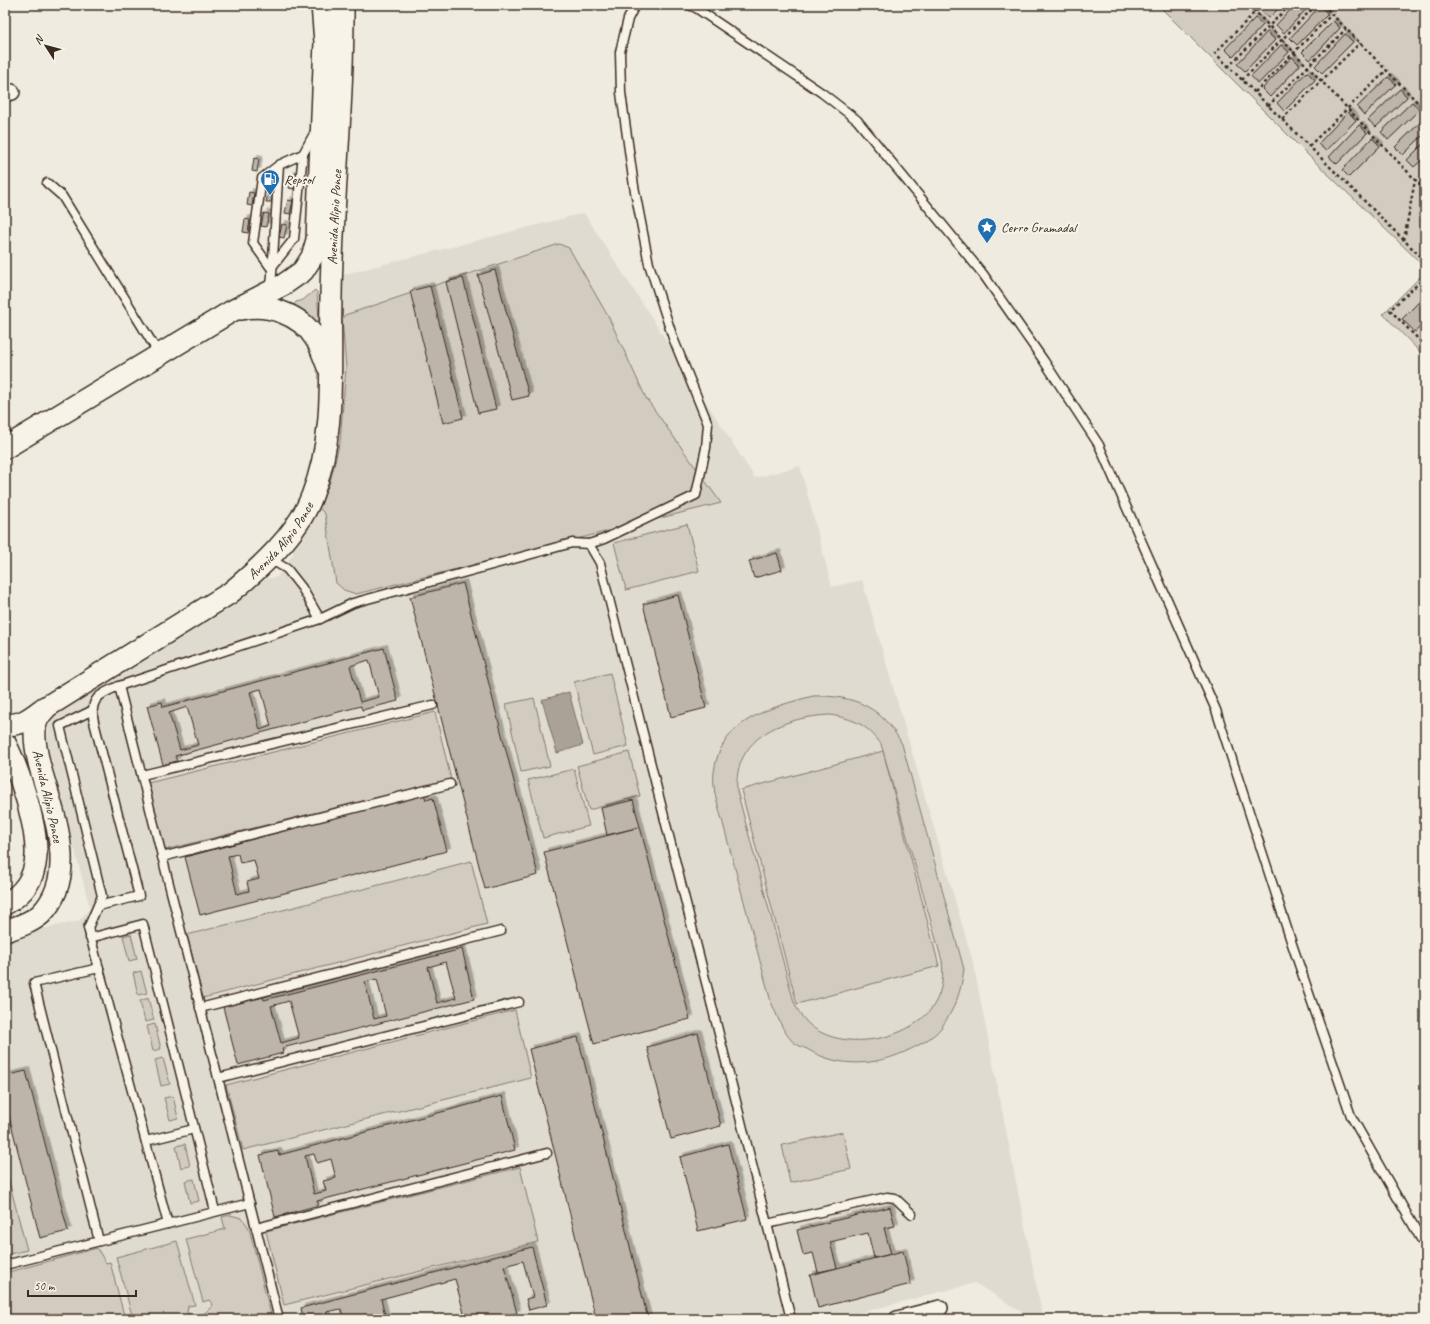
<svg xmlns="http://www.w3.org/2000/svg" width="1430" height="1324" font-family="Caveat,sans-serif">
<defs>
<filter id="shadow"><feDropShadow dx="3.5" dy="-3.5" stdDeviation="0" flood-color="#0004"/></filter>
</defs>
<rect width="100%" height="100%" fill="#efebe0"/>
<filter id="ink" filterUnits="userSpaceOnUse"><feTurbulence type="fractalNoise" baseFrequency=".025" numOctaves="2"/><feDisplacementMap in="SourceGraphic" scale="8" xChannelSelector="R" yChannelSelector="G"/><feConvolveMatrix kernelMatrix="1 2 1 2 8 2 1 2 1" color-interpolation-filters="sRGB"/></filter>
<g filter="url(#ink)">
<!-- built -->
<polygon fill="#e0dbd0" points="584,213 755,478 800,466 832,587 862,580 973,962 1043,1319 1033,1319 975,1283 836,1319 5,1319 5,937 79,921 90,908 48,748 48,714 258,580 277,577 293,554 294,537 324,486 334,277"/>
<!-- green -->
<g fill="#d1cbc0" stroke="#867a6f" fill-rule="evenodd">
<polygon points="1158,5 1425,5 1425,267 1311,158"/>
<polygon points="559,244 569,248 609,318 646,398 721,503 356,594 344,590 336,583 325,514 318,507 330,482 340,441 346,368 342,319 345,315"/>
<polygon points="1425,272 1425,357 1383,314"/>
<polygon points="315,290 317,292 319,317 318,324 316,326 293,306 296,302 303,300"/>
<polygon points="687,524 699,571 626,590 614,543"/>
<polygon points="610,673 628,746 593,755 574,682"/>
<path d="M813,696c42,-1 69,11 89,48l62,225c-3,24 -9,39 -23,59 -7,9 -20,16 -30,21 -34,17 -71,20 -104,0 -5,-2 -10,-4 -14,-7 -11,-11 -16,-27 -22,-40l-56,-208c-1,-7 -2,-15 -1,-22 6,-52 57,-65 99,-76zM830,715c24,4 36,9 51,29l61,217c2,15 0,29 -7,42 -22,39 -100,52 -130,17 -5,-5 -8,-12 -11,-18l-57,-211c-4,-54 47,-74 93,-76z"/>
<polygon points="534,698 550,766 521,772 506,704"/>
<polygon points="435,712 451,779 165,850 148,783"/>
<polygon points="883,751 939,966 797,1004 741,790"/>
<polygon points="629,752 640,796 589,810 577,766"/>
<polygon points="574,769 589,826 543,838 528,780"/>
<polygon points="471,861 487,924 203,998 187,935"/>
<polygon points="131,934 137,959 129,961 123,936"/>
<polygon points="141,971 147,993 138,995 133,973"/>
<polygon points="148,998 154,1020 145,1022 140,1001"/>
<polygon points="515,1010 531,1078 243,1150 226,1085"/>
<polygon points="155,1024 161,1049 153,1051 147,1026"/>
<polygon points="163,1058 170,1084 161,1086 155,1060"/>
<polygon points="173,1096 178,1118 170,1120 164,1098"/>
<polygon points="843,1132 851,1169 790,1183 782,1145"/>
<polygon points="185,1144 190,1166 181,1168 176,1146"/>
<polygon points="5,1166 27,1250 5,1255"/>
<polygon points="520,1167 538,1242 284,1305 266,1231"/>
<polygon points="194,1179 199,1201 190,1203 185,1181"/>
<polygon points="230,1215 242,1218 249,1228 272,1319 133,1319 116,1257 177,1241 195,1305 188,1306 187,1313 196,1316 205,1313 213,1305 209,1300 203,1302 186,1239 225,1229 222,1217"/>
<polygon points="97,1248 106,1263 110,1262 125,1319 11,1319 5,1297 5,1273"/>
</g>
<!-- water -->
<polygon fill="#aaa296" stroke="#7e7266" points="569,692 583,745 557,753 542,700"/>
<!-- building -->
<g fill="#bdb5aa" stroke="#3b2a1e" fill-rule="evenodd" filter="url(#shadow)">
<polygon points="1267,5 1282,5 1269,18 1261,11"/>
<polygon points="1295,5 1310,5 1284,33 1276,25"/>
<polygon points="1320,6 1328,14 1297,45 1290,38"/>
<polygon points="1255,18 1263,25 1233,57 1225,49"/>
<polygon points="1333,21 1340,28 1310,60 1302,52"/>
<polygon points="1267,32 1275,40 1245,71 1237,64"/>
<polygon points="1345,34 1353,42 1322,73 1315,66"/>
<polygon points="1281,45 1289,52 1258,84 1251,76"/>
<polygon points="1292,57 1300,65 1270,97 1262,89"/>
<polygon points="1307,72 1315,80 1284,111 1277,103"/>
<polygon points="1388,77 1396,84 1364,115 1357,107"/>
<polygon points="1400,89 1407,97 1376,127 1368,120"/>
<polygon points="1412,102 1419,110 1388,140 1381,132"/>
<polygon points="1348,112 1356,120 1326,151 1318,144"/>
<polygon points="1425,118 1425,133 1403,155 1395,147"/>
<polygon points="1359,125 1367,133 1337,164 1329,157"/>
<polygon points="1372,138 1380,146 1349,177 1342,170"/>
<polygon points="1425,142 1425,157 1414,167 1407,160"/>
<polygon points="254,158 259,159 257,172 252,171"/>
<polygon points="291,175 296,176 294,189 289,188"/>
<polygon points="269,189 274,190 271,202 266,202"/>
<polygon points="249,192 254,193 252,206 247,205"/>
<polygon points="288,200 293,201 290,214 285,213"/>
<polygon points="264,213 269,214 266,227 261,226"/>
<polygon points="245,219 250,220 248,233 243,232"/>
<polygon points="282,224 287,225 284,238 279,237"/>
<polygon points="495,270 529,396 512,400 478,275"/>
<polygon points="463,278 496,409 478,413 446,282"/>
<polygon points="430,286 463,418 443,423 410,291"/>
<polygon points="1425,296 1425,322 1415,332 1402,319"/>
<polygon points="777,553 782,570 754,578 749,561"/>
<polygon points="463,583 538,875 485,889 410,597"/>
<polygon points="678,595 706,708 671,717 643,604"/>
<path d="M384,648l14,53 -36,9 -1,-4 -186,50 2,5 -14,4 -16,-59 15,-4 1,5zM369,660l10,37 -19,5 -10,-36zM261,689l10,37 -11,4 -10,-38zM187,707l11,38 -18,5 -11,-37z"/>
<path d="M424,794l2,6 7,-2 14,53 -247,64 -15,-58zM238,854l2,9 14,-3 5,19 -12,3 2,9 -12,3 -9,-38z"/>
<polygon points="633,800 640,827 607,835 601,808"/>
<polygon points="640,827 690,1019 594,1044 544,852"/>
<path d="M462,949l12,50 -192,49 1,5 -45,12 -15,-58 40,-10 1,3zM446,962l10,36 -19,5 -9,-36zM377,979l9,37 -12,3 -9,-37zM289,1001l10,37 -18,5 -10,-37z"/>
<polygon points="698,1033 721,1126 671,1139 647,1047"/>
<polygon points="578,1037 648,1319 596,1319 529,1049"/>
<polygon points="26,1071 68,1231 40,1238 5,1100 5,1076"/>
<path d="M502,1096l13,54 -198,51 2,4 -44,12 -15,-62 18,-4 1,4zM314,1154l3,9 14,-4 5,19 -13,3 3,10 -12,3 -9,-38z"/>
<polygon points="728,1144 747,1219 698,1231 680,1157"/>
<polygon points="890,1207 895,1226 884,1228 891,1254 874,1258 868,1233 830,1242 837,1268 818,1272 813,1253 803,1255 797,1230"/>
<polygon points="532,1247 547,1305 529,1310 526,1299 533,1297 523,1261 504,1266 517,1313 494,1319 455,1319 465,1317 455,1279 381,1299 386,1319 344,1319 341,1309 326,1312 328,1319 303,1319 301,1308"/>
<polygon points="903,1251 911,1284 818,1308 810,1275"/>
</g>
<g fill="none" stroke-linecap="round" stroke-linejoin="round">
<!-- service casing -->
<g stroke="#3b2a1e" stroke-width="11">
<g id="service">
<polyline points="689,5 696,8 822,93 857,120 983,274 1044,361 1099,445 1216,710 1292,944 1351,1116 1425,1246"/>
<polyline points="279,165 262,178 253,243 271,268 294,239 303,154"/>
<polyline points="47,183 62,196 159,354"/>
<polyline points="271,289 279,165 303,154 316,130"/>
<polyline points="589,544 600,563 791,1319"/>
<polyline points="270,559 287,569 302,588 320,619 353,603 572,543 589,544 604,539 696,495 706,448 708,424 673,338 649,264 634,186 621,93 620,52 628,19 635,5"/>
<polyline points="119,686 279,1319"/>
<polyline points="91,711 60,726 102,896 88,928 168,1224"/>
<polyline points="142,775 433,705"/>
<polyline points="162,857 450,784"/>
<path d="M98,906l41,-10 -45,-174c-5,-23 5,-28 25,-36l201,-67"/>
<polyline points="90,938 143,924 215,1211"/>
<polyline points="99,968 34,983 99,1241"/>
<polyline points="200,1008 501,931"/>
<polyline points="218,1078 519,1002"/>
<polyline points="146,1141 194,1129"/>
<polyline points="767,1224 887,1197 895,1198 912,1214"/>
<polyline points="256,1228 547,1153"/>
<polyline points="5,1265 250,1203"/>
</g>
</g>
<!-- minor casing -->
<g stroke="#3b2a1e" stroke-width="18">
<g id="minor">
<polyline points="5,93 12,92"/>
<polyline points="897,1319 940,1308"/>
</g>
</g>
<!-- secondary casing -->
<g stroke="#3b2a1e" stroke-width="24">
<g id="secondary">
<path d="M241,309c26,-6 59,5 74,29 6,8 9,20 13,29"/>
<polyline points="5,448 232,311 283,285 303,271 312,257 317,240 325,42 322,5"/>
<path d="M5,724c16,3 28,-8 40,-17"/>
<path d="M5,743c10,18 16,38 22,57 10,38 21,81 -22,104"/>
<path id="s1" d="M5,931c12,-4 26,-8 36,-17 40,-41 10,-105 -2,-151 -3,-13 -7,-34 -1,-45 3,-5 7,-9 10,-12l182,-113c30,-25 68,-59 82,-97 25,-63 17,-131 19,-198 1,-98 13,-195 12,-293"/>
</g>
</g>
<!-- path -->
<g stroke="#3b2a1e" stroke-width="2.5" stroke-dasharray="3 3" stroke-linecap="butt">
<polyline points="1249,5 1425,190"/>
<polyline points="1262,5 1215,53 1425,261"/>
<polyline points="1323,5 1425,110"/>
<polyline points="1228,67 1290,5"/>
<polyline points="1242,80 1316,5"/>
<polyline points="1255,92 1332,14"/>
<polyline points="1268,106 1346,29"/>
<polyline points="1282,119 1360,43"/>
<polyline points="1309,146 1387,70"/>
<polyline points="1404,240 1415,180"/>
<polyline points="1425,277 1390,310 1425,346"/>
</g>
<!-- service -->
<use href="#service" stroke="#f7f3e8" stroke-width="8"/>
<!-- minor -->
<use href="#minor" stroke="#f7f3e8" stroke-width="15"/>
<!-- secondary -->
<use href="#secondary" stroke="#f7f3e8" stroke-width="21"/>
</g>
</g>
<!-- icons -->
<defs>
<g id="fuel-pin" transform="scale(1)"><path d="M0 17L-7.5 6A9.5 9.5 0 1 1 7.5 6Z" fill="#1f6fb2" stroke="#f7f3e8"/><path d="M-5.5-6h7V0h2V4h1.3V-2.5L3-4.5l.8-.8L6-3V5H2.5V1h-1V6h-7ZM-4.2-4.7v3.2H.2V-4.7Z" fill="#fff"/></g>
<g id="sight-pin" transform="scale(1)"><path d="M0 17L-7.5 6A9.5 9.5 0 1 1 7.5 6Z" fill="#1f6fb2" stroke="#f7f3e8"/><path d="M0-6L1.8-2.2L6-1.7L2.9 1.2L3.7 5.4L0 3.3L-3.7 5.4L-2.9 1.2L-6-1.7L-1.8-2.2Z" fill="#fff"/></g>
</defs>
<g fill-rule="evenodd">
<use href="#fuel-pin" x="270" y="179"/>
<use href="#sight-pin" x="987" y="227"/>
</g>
<g text-anchor="middle" stroke-width="4" stroke-linejoin="round" paint-order="stroke">
<!-- poi labels -->
<g font-size="14" fill="#3b2a1e" stroke="#f7f3e8" text-anchor="start">
<text x="284" y="184">Repsol</text>
<text x="1001" y="232">Cerro Gramadal</text>
</g>
<!-- street labels -->
<g font-size="14" fill="#3b2a1e" stroke="#f7f3e8">
<text dy="5" stroke="none"><textPath href="#s1" startOffset="884">Avenida Alipio Ponce</textPath></text>
<text dy="5" stroke="none"><textPath href="#s1" startOffset="548">Avenida Alipio Ponce</textPath></text>
<text transform="translate(48 796) rotate(77)" y="5">Avenida Alipio Ponce</text>
</g>
</g>
<!-- margin -->
<rect width="1430" height="1324" fill="none" stroke="#f7f3e8" stroke-width="20"/>
<rect x="10" y="10" width="1410" height="1304" fill="none" stroke="#3b2a1e" stroke-width="1.5" filter="url(#ink)"/>
<!-- north arrow -->
<g transform="translate(46 46) rotate(306)" stroke="#f7f3e8" stroke-width="3" paint-order="stroke">
<path d="M0-3L7 15L0 10L-7 15Z" fill="#3b2a1e"/>
<text y="-6" font-size="11" font-weight="bold" text-anchor="middle" fill="#3b2a1e">N</text>
</g>
<!-- scale -->
<path d="M28 1290v6h108v-6" fill="none" stroke="#3b2a1e" stroke-width="2"/>
<text x="34" y="1290" font-size="12" fill="#3b2a1e" stroke="#f7f3e8" stroke-width="3" paint-order="stroke">50 m</text>
</svg>
